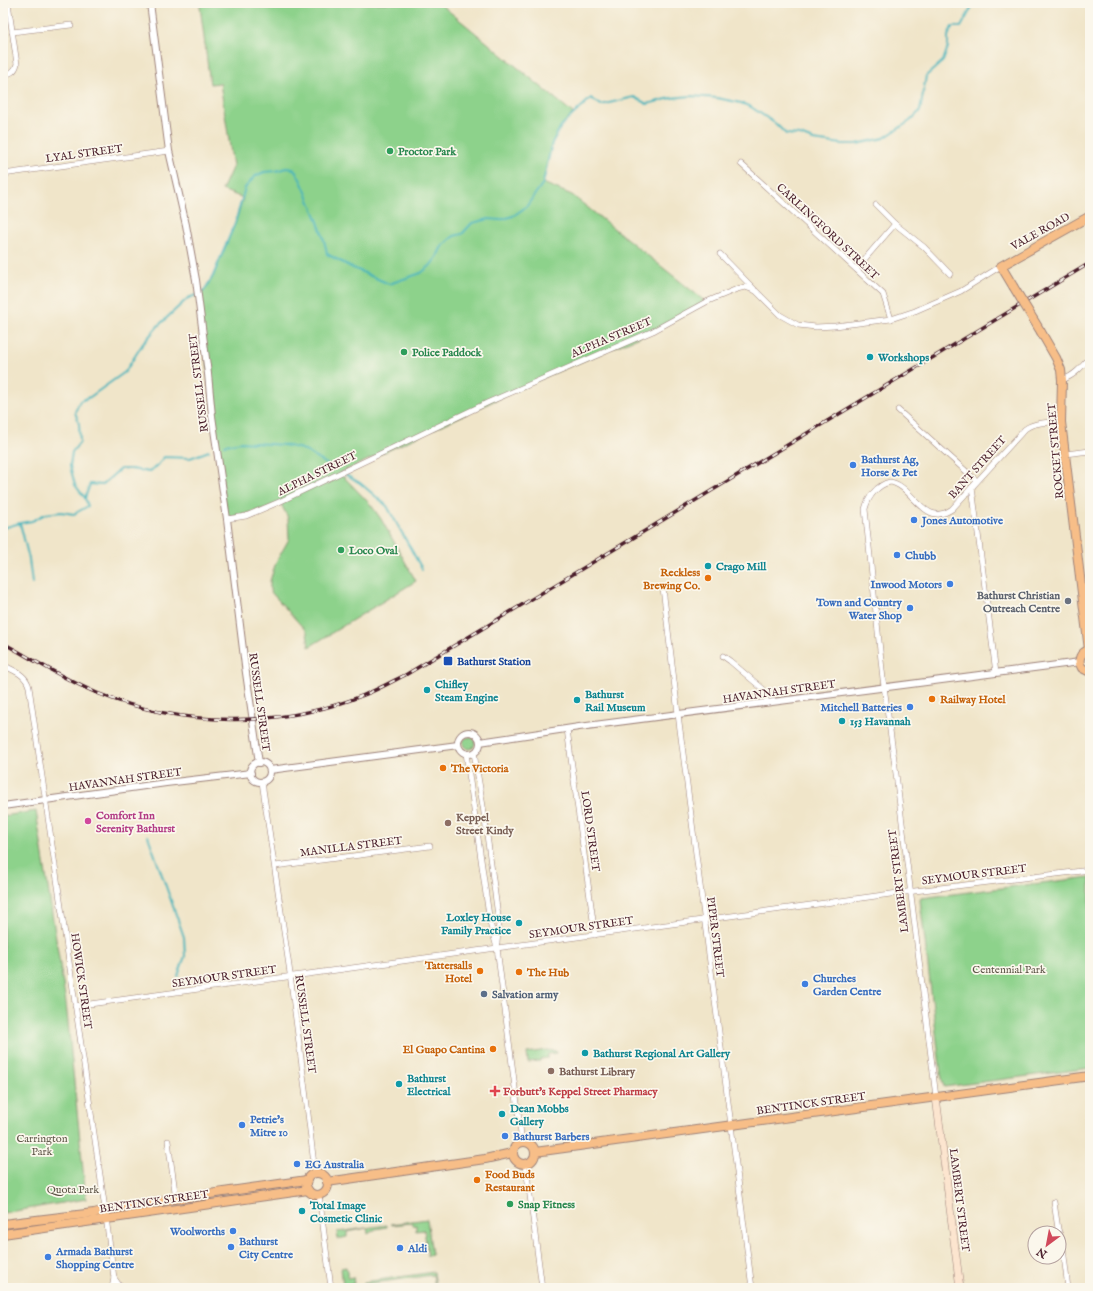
<svg xmlns="http://www.w3.org/2000/svg" width="1093" height="1291" font-family="'IM FELL English',serif">
<rect width="100%" height="100%" fill="#fbf7ec"/>
<filter id="ink" filterUnits="userSpaceOnUse"><feTurbulence type="fractalNoise" baseFrequency=".025" numOctaves="2"/><feDisplacementMap in="SourceGraphic" scale="8" xChannelSelector="R" yChannelSelector="G"/><feConvolveMatrix kernelMatrix="1 2 1 2 8 2 1 2 1" color-interpolation-filters="sRGB"/></filter>
<filter id="wash" filterUnits="userSpaceOnUse"><feTurbulence type="fractalNoise" baseFrequency=".012" numOctaves="4" result="noise"/><feDisplacementMap in="SourceGraphic" scale="16" xChannelSelector="R" yChannelSelector="G"/><feGaussianBlur stdDeviation="0.9" result="paint"/><feColorMatrix in="noise" values="0 0 0 0 0 0 0 0 0 0 0 0 0 0 0 0 0 1.4 0 .05"/><feComposite in="paint" operator="in"/></filter>
<g filter="url(#wash)">
<rect width="100%" height="100%" fill="#f0e5c9"/>
<!-- green -->
<g fill="#8dd28b" stroke="#6c785b">
<polygon points="202,3 439,3 573,113 561,126 552,143 543,183 572,195 706,302 653,331 547,376 340,473 371,505 381,519 416,581 309,647 307,632 270,591 270,581 276,562 289,539 288,518 280,502 266,508 227,519 199,294 204,291 213,276 235,223 243,198 222,190 233,166 220,83 210,84 200,6"/>
<circle cx="469" cy="743" r="6"/>
<polygon points="36,811 66,1003 86,1199 3,1213 3,816"/>
<polygon points="1090,877 1090,1068 944,1087 941,1074 920,900 921,898"/>
<polygon points="547,1050 556,1051 557,1053 548,1054 548,1058 540,1059 540,1061 528,1062 527,1053"/>
<polygon points="427,1219 432,1255 428,1256 424,1230 416,1231 416,1225 412,1226 412,1223 392,1225 391,1224"/>
<polygon points="387,1225 387,1227 376,1229 368,1234 367,1228 347,1232 347,1237 338,1239 337,1232"/>
<polygon points="346,1267 348,1278 353,1277 354,1284 343,1285 341,1268"/>
<polygon points="434,1272 436,1288 435,1288 433,1275 366,1284 366,1288 365,1288 364,1282"/>
</g>
<g fill="none" stroke-linecap="round" stroke-linejoin="round">
<!-- stream -->
<g stroke="#44b4bc" stroke-width="2">
<polyline points="225,445 241,442 284,445 302,449 330,466"/>
<polyline points="346,475 360,483 387,506 422,569"/>
<polyline points="85,498 90,484 102,485 120,469 131,469 149,472 158,465 164,457 190,458 209,451"/>
<polyline points="20,523 29,559 32,583"/>
<path d="M3,528l17,-5 12,-2 13,-7 16,-2 13,2 14,-8 -3,-8 -10,-13 -5,-19 2,-14 8,-10 -1,-18 -4,-12 5,-11 10,-4 35,-25 17,-27 16,-19 30,-28 11,-4 5,-3 9,-15 22,-53 10,-35 9,-11 10,-5 12,-1 10,-3 8,1c7,10 11,20 15,31 8,18 15,35 18,54l24,13 38,17 32,-11 9,-7 7,-9 4,-9 8,-8 5,-4 8,-2 10,-11 17,-4 11,1 13,-4 13,-9 17,-24 9,-40 9,-17 30,-28 10,7 33,-8 13,7 24,-6 20,-2 26,2 24,5 10,4 25,17 10,10 14,1 13,5 29,4h15l27,-6 26,-17 10,-10 6,-35 17,-15 5,-14v-11l4,-9h9l13,-24"/>
<polyline points="148,836 184,937 185,956 178,976"/>
</g>
</g>
</g>
<g filter="url(#ink)">
<g fill="none" stroke-linecap="round" stroke-linejoin="round">
<!-- minor casing -->
<g stroke="#9d827a" stroke-width="6">
<g id="minor">
<polyline points="12,32 71,25"/>
<path d="M3,75c7,-1 12,-3 14,-11l-9,-61"/>
<polyline points="741,164 883,294 891,319"/>
<polyline points="3,174 169,151"/>
<polyline points="876,205 895,224 924,247 950,274"/>
<polyline points="720,254 754,289"/>
<polyline points="856,269 895,224"/>
<path d="M1062,380c12,-4 20,-13 28,-23"/>
<polyline points="898,410 977,481"/>
<polyline points="1065,454 1090,451"/>
<polyline points="3,479 4,483"/>
<polyline points="972,487 996,673"/>
<polyline points="227,519 246,516 279,502 489,402 653,331 706,302 737,289 745,287 756,291 780,315 798,325 816,327 835,326 891,319 915,311 961,291 1001,266"/>
<polyline points="663,588 679,722 752,1288"/>
<polyline points="723,656 730,661 763,689 765,695 767,703"/>
<path d="M3,665c11,6 23,9 26,22l75,515 10,76 -2,10"/>
<polyline points="567,729 595,935"/>
<polyline points="466,753 490,923 497,948 522,1142"/>
<polyline points="474,753 483,806 499,923 497,943"/>
<polyline points="262,782 289,966 306,1097 315,1173"/>
<polyline points="275,866 430,846"/>
<polyline points="75,1006 898,893 1090,870"/>
<path d="M936,1097l-40,-323 -13,-95 -18,-170c3,-12 12,-24 25,-27 23,3 34,47 62,27l73,-80c9,-7 25,-7 36,-7"/>
<polyline points="168,1141 176,1199"/>
<polyline points="525,1164 529,1188 542,1288"/>
<polyline points="319,1194 331,1288"/>
<polyline points="1054,1202 1058,1229 1062,1240 1068,1288"/>
<polyline points="114,1278 121,1288"/>
<polyline points="1079,1288 1090,1286"/>
</g>
</g>
<!-- tertiary casing -->
<g stroke="#9d827a" stroke-width="8">
<g id="tertiary">
<polyline points="150,3 169,151 186,225 196,280 208,374 212,416 227,519 245,666 259,763"/>
<circle cx="469" cy="743" r="11"/>
<polyline points="480,742 579,727 1080,662"/>
<circle cx="260" cy="772" r="10"/>
<polyline points="270,770 458,745"/>
<polyline points="3,806 166,783 251,773"/>
</g>
</g>
<!-- secondary casing -->
<g stroke="#9d827a" stroke-width="8">
<polyline id="secondary" points="936,1097 960,1288"/>
</g>
<!-- primary casing -->
<g stroke="#9d827a" stroke-width="10">
<g id="primary">
<polyline points="1013,286 1001,266 1090,216"/>
<polyline points="1041,332 1056,358 1061,370 1062,380 1061,422 1089,650"/>
<path d="M1090,650c-10,2 -13,10 -8,18l8,4"/>
<circle cx="524" cy="1153" r="11"/>
<polyline points="535,1152 1090,1076"/>
<circle cx="317" cy="1184" r="11"/>
<polyline points="327,1182 485,1159 512,1153"/>
<polyline points="3,1224 94,1213 119,1207 307,1180"/>
<polyline points="3,1234 308,1190"/>
</g>
</g>
<!-- minor -->
<use href="#minor" stroke="#fff" stroke-width="5"/>
<!-- tertiary -->
<use href="#tertiary" stroke="#fff" stroke-width="6"/>
<!-- secondary -->
<use href="#secondary" stroke="#fce5cf" stroke-width="7"/>
<!-- primary -->
<use href="#primary" stroke="#f7be88" stroke-width="8"/>
<!-- rail casing -->
<g stroke="#4a1f2b" stroke-width="3.5">
<path id="rail" d="M3,643c31,17 61,36 94,50 84,34 182,36 267,2 15,-6 29,-14 43,-21l683,-411"/>
</g>
<!-- rail -->
<use href="#rail" stroke="#fbf7ec" stroke-width="2" stroke-dasharray="6" stroke-linecap="butt"/>
<!-- primary-bridge casing -->
<g stroke="#9d827a" stroke-width="10" stroke-linecap="butt">
<polyline id="primary-bridge" points="1013,286 1041,332"/>
</g>
<!-- primary-bridge -->
<use href="#primary-bridge" stroke="#f7be88" stroke-width="8"/>
</g>
</g>
<!-- markers -->
<g fill="#2e9e5b" stroke="#fbf7ec" stroke-width="1.5">
<circle cx="390" cy="151" r="4"/>
<circle cx="404" cy="352" r="4"/>
<circle cx="341" cy="550" r="4"/>
<circle cx="510" cy="1204" r="4"/>
</g>
<g fill="#0f9aa8" stroke="#fbf7ec" stroke-width="1.5">
<circle cx="870" cy="357" r="4"/>
<circle cx="708" cy="566" r="4"/>
<circle cx="427" cy="690" r="4"/>
<circle cx="577" cy="700" r="4"/>
<circle cx="842" cy="721" r="4"/>
<circle cx="519" cy="923" r="4"/>
<circle cx="585" cy="1053" r="4"/>
<circle cx="399" cy="1084" r="4"/>
<circle cx="502" cy="1114" r="4"/>
<circle cx="302" cy="1211" r="4"/>
</g>
<g fill="#3f7fe0" stroke="#fbf7ec" stroke-width="1.5">
<circle cx="853" cy="465" r="4"/>
<circle cx="914" cy="520" r="4"/>
<circle cx="897" cy="555" r="4"/>
<circle cx="950" cy="584" r="4"/>
<circle cx="910" cy="608" r="4"/>
<circle cx="910" cy="707" r="4"/>
<circle cx="805" cy="984" r="4"/>
<circle cx="242" cy="1125" r="4"/>
<circle cx="505" cy="1136" r="4"/>
<circle cx="297" cy="1164" r="4"/>
<circle cx="233" cy="1231" r="4"/>
<circle cx="231" cy="1247" r="4"/>
<circle cx="400" cy="1248" r="4"/>
<circle cx="48" cy="1257" r="4"/>
</g>
<g fill="#e8710a" stroke="#fbf7ec" stroke-width="1.5">
<circle cx="708" cy="578" r="4"/>
<circle cx="932" cy="699" r="4"/>
<circle cx="443" cy="768" r="4"/>
<circle cx="480" cy="971" r="4"/>
<circle cx="519" cy="972" r="4"/>
<circle cx="493" cy="1049" r="4"/>
<circle cx="477" cy="1180" r="4"/>
</g>
<circle fill="#6b7280" stroke="#fbf7ec" stroke-width="1.5" cx="1068" cy="601" r="4"/>
<rect fill="#1a4fb4" stroke="#fbf7ec" stroke-width="1.5" x="443" y="656" width="10" height="10" rx="2"/>
<circle fill="#d1479c" stroke="#fbf7ec" stroke-width="1.5" cx="88" cy="821" r="4"/>
<g fill="#8d6e63" stroke="#fbf7ec" stroke-width="1.5">
<circle cx="448" cy="823" r="4"/>
<circle cx="551" cy="1071" r="4"/>
</g>
<circle fill="#5c6f8a" stroke="#fbf7ec" stroke-width="1.5" cx="484" cy="994" r="4"/>
<path fill="#e0444e" stroke="#fbf7ec" stroke-width="1.5" d="M493 1085h4v4h4v4h-4v4h-4v-4h-4v-4h4z"/>
<g text-anchor="middle" stroke-width="3.5" stroke-linejoin="round" paint-order="stroke">
<!-- leisure labels -->
<g font-size="11" font-weight="bold" fill="#27864d" stroke="#fbf7ec" text-anchor="start">
<text x="398" y="155">Proctor Park</text>
<text x="412" y="356">Police Paddock</text>
<text x="349" y="554">Loco Oval</text>
<text x="518" y="1208">Snap Fitness</text>
</g>
<!-- street labels -->
<g font-size="11" fill="#4a1f2b" stroke="#fbf7ec">
<text transform="translate(84 153) rotate(-8)" y="4">LYAL STREET</text>
<text transform="translate(828 231) rotate(43)" y="4">CARLINGFORD STREET</text>
<text transform="translate(1040 231) rotate(-29)" y="4">VALE ROAD</text>
<text transform="translate(611 337) rotate(-23)" y="4">ALPHA STREET</text>
<text transform="translate(198 383) rotate(-97)" y="4">RUSSELL STREET</text>
<text transform="translate(1055 451) rotate(-95)" y="4">ROCKET STREET</text>
<text transform="translate(977 467) rotate(-48)" y="4">BANT STREET</text>
<text transform="translate(317 473) rotate(-26)" y="4">ALPHA STREET</text>
<text transform="translate(779 691) rotate(-8)" y="4">HAVANNAH STREET</text>
<text transform="translate(260 702) rotate(82)" y="4">RUSSELL STREET</text>
<text transform="translate(125 779) rotate(-8)" y="4">HAVANNAH STREET</text>
<text transform="translate(591 831) rotate(82)" y="4">LORD STREET</text>
<text transform="translate(351 846) rotate(-7)" y="4">MANILLA STREET</text>
<text transform="translate(974 874) rotate(-7)" y="4">SEYMOUR STREET</text>
<text transform="translate(898 881) rotate(-97)" y="4">LAMBERT STREET</text>
<text transform="translate(581 927) rotate(-8)" y="4">SEYMOUR STREET</text>
<text transform="translate(716 937) rotate(83)" y="4">PIPER STREET</text>
<text transform="translate(224 976) rotate(-8)" y="4">SEYMOUR STREET</text>
<text transform="translate(82 981) rotate(82)" y="4">HOWICK STREET</text>
<text transform="translate(306 1024) rotate(82)" y="4">RUSSELL STREET</text>
<text transform="translate(811 1103) rotate(-8)" y="4">BENTINCK STREET</text>
<text transform="translate(960 1200) rotate(83)" y="4">LAMBERT STREET</text>
<text transform="translate(154 1201) rotate(-8)" y="4">BENTINCK STREET</text>
</g>
<!-- culture labels -->
<g font-size="11" font-weight="bold" fill="#0d838f" stroke="#fbf7ec" text-anchor="start">
<text x="878" y="361">Workshops</text>
<text x="716" y="570">Crago Mill</text>
<text x="435" y="688">Chifley<tspan x="435" dy="13">Steam Engine</tspan></text>
<text x="585" y="698">Bathurst<tspan x="585" dy="13">Rail Museum</tspan></text>
<text x="850" y="725">153 Havannah</text>
<text x="511" y="921" text-anchor="end">Loxley House<tspan x="511" dy="13">Family Practice</tspan></text>
<text x="593" y="1057">Bathurst Regional Art Gallery</text>
<text x="407" y="1082">Bathurst<tspan x="407" dy="13">Electrical</tspan></text>
<text x="510" y="1112">Dean Mobbs<tspan x="510" dy="13">Gallery</tspan></text>
<text x="310" y="1209">Total Image<tspan x="310" dy="13">Cosmetic Clinic</tspan></text>
</g>
<!-- shop labels -->
<g font-size="11" font-weight="bold" fill="#366cbe" stroke="#fbf7ec" text-anchor="start">
<text x="861" y="463">Bathurst Ag,<tspan x="861" dy="13">Horse &amp; Pet</tspan></text>
<text x="922" y="524">Jones Automotive</text>
<text x="905" y="559">Chubb</text>
<text x="942" y="588" text-anchor="end">Inwood Motors</text>
<text x="902" y="606" text-anchor="end">Town and Country<tspan x="902" dy="13">Water Shop</tspan></text>
<text x="902" y="711" text-anchor="end">Mitchell Batteries</text>
<text x="813" y="982">Churches<tspan x="813" dy="13">Garden Centre</tspan></text>
<text x="250" y="1123">Petrie's<tspan x="250" dy="13">Mitre 10</tspan></text>
<text x="513" y="1140">Bathurst Barbers</text>
<text x="305" y="1168">EG Australia</text>
<text x="225" y="1235" text-anchor="end">Woolworths</text>
<text x="239" y="1245">Bathurst<tspan x="239" dy="13">City Centre</tspan></text>
<text x="408" y="1252">Aldi</text>
<text x="56" y="1255">Armada Bathurst<tspan x="56" dy="13">Shopping Centre</tspan></text>
</g>
<!-- food labels -->
<g font-size="11" font-weight="bold" fill="#c56008" stroke="#fbf7ec" text-anchor="start">
<text x="700" y="576" text-anchor="end">Reckless<tspan x="700" dy="13">Brewing Co.</tspan></text>
<text x="940" y="703">Railway Hotel</text>
<text x="451" y="772">The Victoria</text>
<text x="472" y="969" text-anchor="end">Tattersalls<tspan x="472" dy="13">Hotel</tspan></text>
<text x="527" y="976">The Hub</text>
<text x="485" y="1053" text-anchor="end">El Guapo Cantina</text>
<text x="485" y="1178">Food Buds<tspan x="485" dy="13">Restaurant</tspan></text>
</g>
<!-- worship labels -->
<g font-size="11" font-weight="bold" fill="#5b616d" stroke="#fbf7ec" text-anchor="end">
<text x="1060" y="599">Bathurst Christian<tspan x="1060" dy="13">Outreach Centre</tspan></text>
</g>
<!-- transit labels -->
<g font-size="11" font-weight="bold" fill="#164399" stroke="#fbf7ec" text-anchor="start">
<text x="457" y="665">Bathurst Station</text>
</g>
<!-- hotel labels -->
<g font-size="11" font-weight="bold" fill="#b23c85" stroke="#fbf7ec" text-anchor="start">
<text x="96" y="819">Comfort Inn<tspan x="96" dy="13">Serenity Bathurst</tspan></text>
</g>
<!-- education labels -->
<g font-size="11" font-weight="bold" fill="#785e54" stroke="#fbf7ec" text-anchor="start">
<text x="456" y="821">Keppel<tspan x="456" dy="13">Street Kindy</tspan></text>
<text x="559" y="1075">Bathurst Library</text>
</g>
<!-- park labels -->
<g font-size="11" fill="#5e5548" stroke="#fbf7ec">
<text x="1009" y="973">Centennial Park</text>
<text x="42" y="1142">Carrington<tspan x="42" dy="13">Park</tspan></text>
<text x="73" y="1193">Quota Park</text>
</g>
<!-- service labels -->
<g font-size="11" font-weight="bold" fill="#4e5e75" stroke="#fbf7ec" text-anchor="start">
<text x="492" y="998">Salvation army</text>
</g>
<!-- health labels -->
<g font-size="11" font-weight="bold" fill="#be3a42" stroke="#fbf7ec" text-anchor="start">
<text x="503" y="1095">Forbutt's Keppel Street Pharmacy</text>
</g>
</g>
<!-- margin -->
<rect width="1093" height="1291" fill="none" stroke="#fbf7ec" stroke-width="16"/>
<!-- north arrow -->
<g transform="translate(1047 1245) rotate(212)"><circle r="19" fill="#fbf7ec" stroke="#b4a19f"/>
<path d="M0-3L7 15L0 10L-7 15Z" fill="#d1495b"/>
<text y="-6" font-size="11" font-weight="bold" text-anchor="middle" fill="#4a1f2b">N</text>
</g>
</svg>
